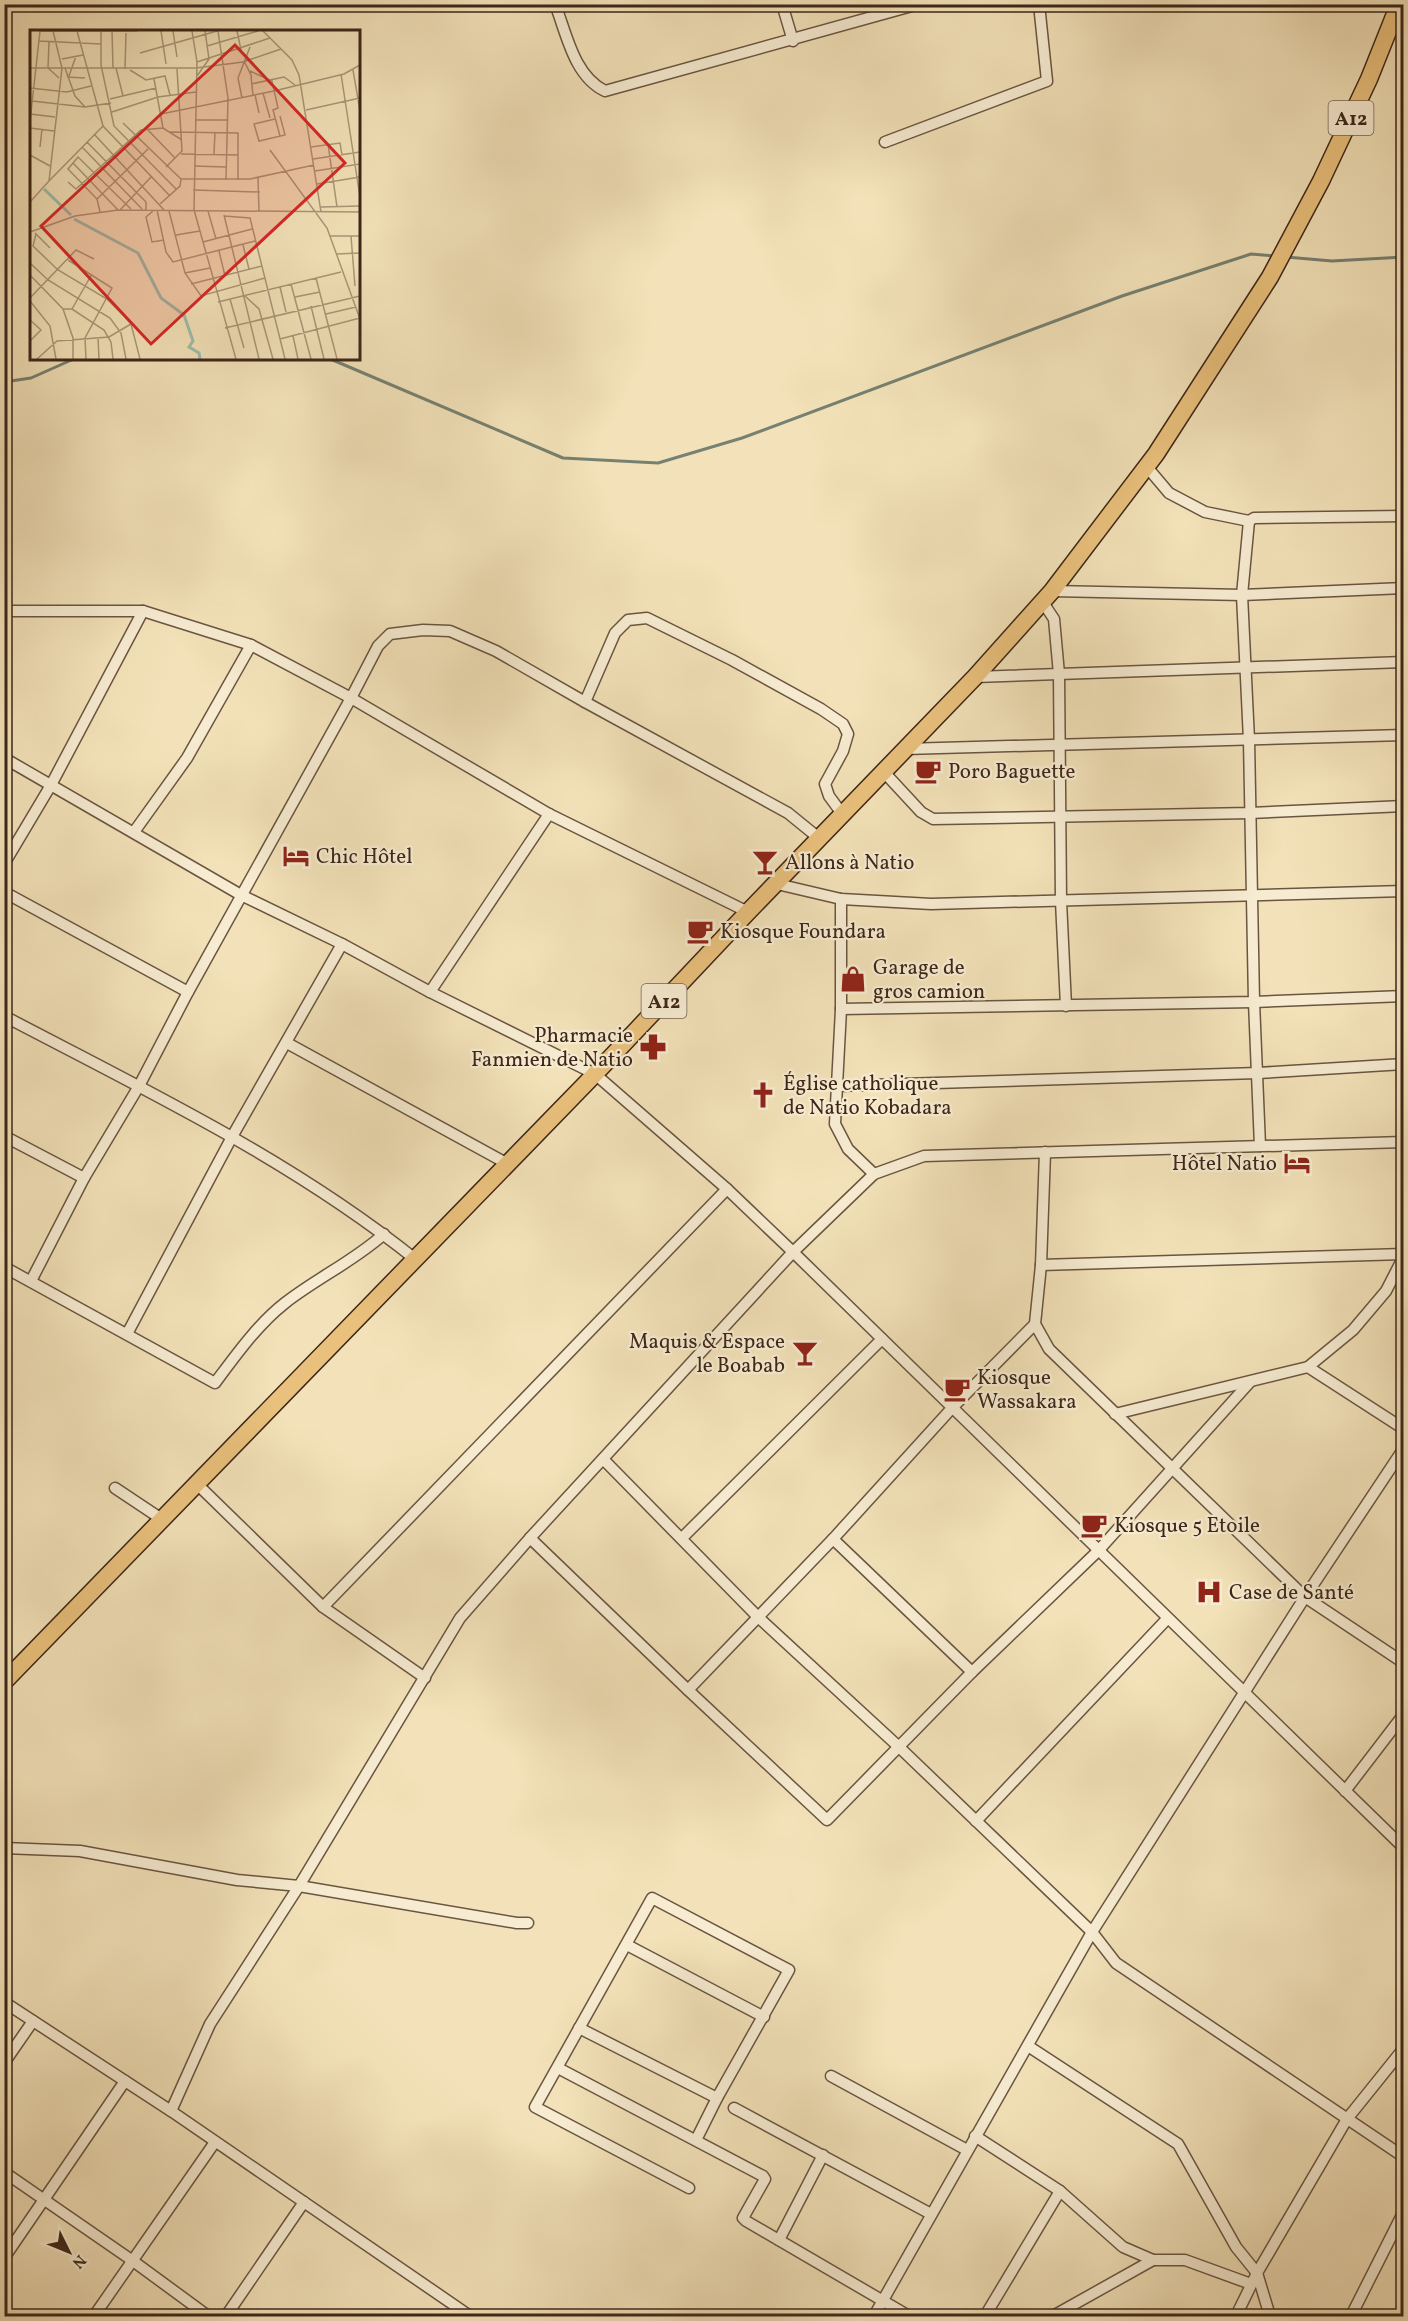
<svg xmlns="http://www.w3.org/2000/svg" width="1408" height="2321" font-family="Vollkorn,serif">
<rect width="100%" height="100%" fill="#f3e2b9"/>
<filter id="stains"><feTurbulence type="fractalNoise" baseFrequency=".00333" numOctaves="4"/><feColorMatrix values="0 0 0 0 .2 0 0 0 0 .09 0 0 0 0 .02 0 0 0 .5 -.17"/></filter>
<radialGradient id="worn" r=".72"><stop offset=".6" stop-color="#630" stop-opacity="0"/><stop offset="1" stop-color="#630" stop-opacity=".3"/></radialGradient>
<g fill="none" stroke-linecap="round" stroke-linejoin="round">
<!-- stream -->
<g stroke="#768171" stroke-width="3">
<polyline points="1286,257 1332,261 1404,257"/>
<polyline points="328,358 563,458 658,463 742,438 1122,296 1251,254 1276,256"/>
<polyline points="4,382 31,378 76,358"/>
</g>
<!-- minor casing -->
<g stroke="#6a5541" stroke-width="13">
<g id="minor">
<path d="M555,4c12,31 19,72 50,87l314,-87"/>
<polyline points="782,4 793,41"/>
<polyline points="885,142 1047,81 1039,4"/>
<polyline points="1147,467 1169,493 1205,512 1249,521 1254,518 1404,516"/>
<polyline points="1249,521 1242,595 1249,740 1254,1002 1260,1146"/>
<polyline points="1052,591 1242,595 1404,588"/>
<polyline points="1042,601 1054,619 1059,674 1061,901 1066,1006"/>
<polyline points="4,619 8,611 143,611 251,645 351,698 549,814 748,912"/>
<polyline points="975,677 1404,662"/>
<polyline points="585,702 615,633 628,620 647,618 732,660 821,709 843,724 848,734 843,751 825,784 829,796 843,815"/>
<polyline points="905,749 1404,735"/>
<polyline points="4,758 241,895 342,944 430,992 595,1074 727,1189 793,1252 1404,1848"/>
<polyline points="883,771 921,812 933,819 1250,813 1404,806"/>
<polyline points="134,832 187,758 251,645"/>
<polyline points="4,864 51,785 143,611"/>
<polyline points="777,884 841,899 931,904 1404,891"/>
<polyline points="4,892 188,992"/>
<polyline points="841,899 841,1009 835,1124 848,1149 874,1174"/>
<polyline points="430,992 549,814"/>
<polyline points="841,1009 1254,1002 1404,996"/>
<path d="M4,1016c141,74 286,143 411,243"/>
<polyline points="287,1043 508,1164"/>
<polyline points="836,1086 1258,1073 1404,1064"/>
<polyline points="4,1136 84,1178"/>
<polyline points="1045,1152 1041,1265 1035,1324 1049,1349 1305,1597 1404,1663"/>
<polyline points="1041,1265 1404,1254"/>
<path d="M4,1267l211,116c21,-28 43,-59 70,-80 32,-25 69,-42 99,-69"/>
<polyline points="31,1281 84,1178 139,1086 188,992 351,698 378,646 390,634 423,630 450,631 496,651 585,702 788,813 820,839"/>
<polyline points="127,1334 233,1135 342,944"/>
<polyline points="1308,1367 1404,1429"/>
<polyline points="1115,1414 1308,1367 1353,1330 1386,1291 1404,1256"/>
<polyline points="603,1459 758,1617 899,1747 1092,1932 1116,1963 1404,2157"/>
<polyline points="197,1484 323,1607 425,1678"/>
<polyline points="115,1488 163,1520"/>
<polyline points="530,1538 688,1690 827,1820 972,1672 1098,1551 1250,1382"/>
<polyline points="682,1538 882,1339"/>
<polyline points="833,1539 972,1672"/>
<polyline points="323,1607 727,1189"/>
<polyline points="688,1690 833,1539 952,1408 1035,1324"/>
<polyline points="1345,1791 1404,1714"/>
<polyline points="976,1821 1167,1619"/>
<polyline points="4,1848 80,1851 237,1880 299,1886 517,1923 528,1923"/>
<polyline points="627,1945 764,2017"/>
<polyline points="4,2002 171,2111 470,2316"/>
<polyline points="579,2028 717,2098"/>
<polyline points="1028,2046 1178,2144 1236,2247 1257,2273 1270,2316"/>
<polyline points="4,2063 33,2021"/>
<polyline points="558,2068 763,2176 765,2179 743,2218 746,2221 909,2316"/>
<polyline points="831,2076 967,2150"/>
<polyline points="734,2108 931,2214"/>
<polyline points="171,2111 210,2024 299,1886 460,1618 530,1538 793,1252 874,1174 924,1156 1404,1142"/>
<polyline points="975,2136 1060,2191 1123,2247 1153,2260 1185,2260 1251,2284"/>
<polyline points="4,2172 133,2261 208,2316"/>
<polyline points="689,2188 535,2107 652,1898 789,1970 717,2098 696,2140"/>
<polyline points="779,2240 823,2155"/>
<polyline points="4,2258 125,2081"/>
<polyline points="94,2316 215,2142"/>
<polyline points="226,2316 304,2202"/>
<polyline points="874,2316 1092,1932 1305,1597 1404,1448"/>
<polyline points="985,2316 1060,2191"/>
<polyline points="1053,2316 1153,2260"/>
<polyline points="1236,2316 1257,2273 1347,2119 1404,2048"/>
<polyline points="1351,2316 1404,2211"/>
</g>
</g>
<!-- primary casing -->
<g stroke="#3d2619" stroke-width="19">
<polyline id="primary" points="4,1682 595,1074 748,912 975,677 1052,591 1156,454 1270,277 1321,181 1369,79 1399,4"/>
</g>
<!-- minor -->
<use href="#minor" stroke="#f7ecd2" stroke-width="10"/>
<!-- primary -->
<use href="#primary" stroke="#eac17c" stroke-width="16"/>
</g>
<!-- icons -->
<defs>
<g id="cafe-bare" transform="scale(2.07)"><path d="M-5.5-4.5H6V0H3Q3 3.5 0 3.5H-2.5Q-5.5 3.5-5.5 0ZM3-3.2v2h1.7v-2ZM-6 4.5H4V6H-6Z" fill="#8f2418" stroke="#f7ecd2" stroke-width="2.5" paint-order="stroke"/></g>
<g id="hotel-bare" transform="scale(2.07)"><path d="M-6-4.5h1.5V1H6V5H4.5V3h-9V5H-6ZM-4 0a1.8 1.8 0 1 1 3.6 0ZM.5 0V-2.5h3Q6-2.5 6 0Z" fill="#8f2418" stroke="#f7ecd2" stroke-width="2.5" paint-order="stroke"/></g>
<g id="bar-bare" transform="scale(2.07)"><path d="M-6-5H6L.8 .8V4.5H3.5V6h-7V4.5H-.8V.8Z" fill="#8f2418" stroke="#f7ecd2" stroke-width="2.5" paint-order="stroke"/></g>
<g id="shop-bare" transform="scale(2.07)"><path d="M-5-2.5h2.3a2.7 3.5 0 0 1 5.4 0H5L5.5 6h-11ZM-1.5-2.5h3a1.5 2.3 0 0 0-3 0Z" fill="#8f2418" stroke="#f7ecd2" stroke-width="2.5" paint-order="stroke"/></g>
<g id="pharmacy-bare" transform="scale(2.07)"><path d="M-2-6h4v4h4v4h-4v4h-4v-4h-4v-4h4Z" fill="#8f2418" stroke="#f7ecd2" stroke-width="2.5" paint-order="stroke"/></g>
<g id="church-bare" transform="scale(2.07)"><path d="M-1.2-6h2.4v3.5h3.3v2.4h-3.3V6h-2.4V-.1h-3.3v-2.4h3.3Z" fill="#8f2418" stroke="#f7ecd2" stroke-width="2.5" paint-order="stroke"/></g>
<g id="hospital-bare" transform="scale(2.07)"><path d="M-5-5h3v3.5h4V-5h3V5h-3V1.5h-4V5h-3Z" fill="#8f2418" stroke="#f7ecd2" stroke-width="2.5" paint-order="stroke"/></g>
</defs>
<g fill-rule="evenodd">
<use href="#cafe-bare" x="928" y="771"/>
<use href="#hotel-bare" x="296" y="856"/>
<use href="#bar-bare" x="765" y="862"/>
<use href="#cafe-bare" x="700" y="931"/>
<use href="#shop-bare" x="853" y="979"/>
<use href="#pharmacy-bare" x="653" y="1047"/>
<use href="#church-bare" x="763" y="1095"/>
<use href="#hotel-bare" x="1297" y="1163"/>
<use href="#bar-bare" x="805" y="1353"/>
<use href="#cafe-bare" x="957" y="1389"/>
<use href="#cafe-bare" x="1094" y="1525"/>
<use href="#hospital-bare" x="1209" y="1592"/>
</g>
<g text-anchor="middle" stroke-width="4.5" stroke-linejoin="round" paint-order="stroke">
<!-- shield labels -->
<g fill="#f7ecd2" stroke="#756150" stroke-width="1.5">
<rect x="1328.5" y="101" width="45" height="34" rx="4.5"/>
<rect x="641.5" y="984" width="45" height="34" rx="4.5"/>
</g>
<g font-size="20" font-weight="bold" fill="#3d2619">
<text x="1351" y="125">A12</text>
<text x="664" y="1008">A12</text>
</g>
<!-- poi labels -->
<g font-size="21" fill="#3d2619" stroke="#f7ecd2" text-anchor="start">
<text x="948" y="778">Poro Baguette</text>
<text x="316" y="863">Chic Hôtel</text>
<text x="785" y="869">Allons à Natio</text>
<text x="720" y="938">Kiosque Foundara</text>
<text x="873" y="974">Garage de<tspan x="873" dy="24">gros camion</tspan></text>
<text x="633" y="1042" text-anchor="end">Pharmacie<tspan x="633" dy="24">Fanmien de Natio</tspan></text>
<text x="783" y="1090">Église catholique<tspan x="783" dy="24">de Natio Kobadara</tspan></text>
<text x="1277" y="1170" text-anchor="end">Hôtel Natio</text>
<text x="785" y="1348" text-anchor="end">Maquis &amp; Espace<tspan x="785" dy="24">le Boabab</tspan></text>
<text x="977" y="1384">Kiosque<tspan x="977" dy="24">Wassakara</tspan></text>
<text x="1114" y="1532">Kiosque 5 Etoile</text>
<text x="1229" y="1599">Case de Santé</text>
</g>
</g>
<!-- overview -->
<g transform="translate(30 30)">
<rect width="330" height="330" fill="#f3e2b9"/>
<path fill="none" stroke="#9cbeab" stroke-width="3" d="M14,159l27,26M44,189l64,34 23,45 23,17 9,26 -4,6 10,6 1,6"/>
<path fill="none" stroke="#aa9779" stroke-width="1.5" d="M11,1h96M47,1l26,95 66,69M71,1v34l13,61 62,63M82,1l1,37M131,1l5,33M143,1l4,26M162,1l5,31 -3,148 42,149M188,1l10,67 -2,82M207,1l4,19M233,1l29,29 7,15 22,137M9,11l62,3M19,12l-1,26 11,10M177,16l51,-15M110,23l77,-22M32,29l21,-4M214,31l7,14 2,21M167,32l73,-24M0,38h166l47,-6 38,-13M35,38l10,28 10,11M86,38l7,28M95,39l1,-36M100,40l16,10 19,-4 5,19M323,40l7,41M220,41l22,10 6,27 -5,2 7,26M311,44l19,123M39,46l7,-20M167,46l12,-17 -4,-28M37,47l18,1M124,49l9,49M221,54l33,-7 11,8M0,58l37,4 24,-6M233,63l7,25M225,65l4,18M212,68l-4,-20 12,-31M80,69l46,-11M2,71l53,6 26,-4M276,80l54,-12M82,82l46,-15 38,-5M0,84l25,3M131,84l113,-23 70,-17 16,-9M245,89l-21,5 5,17 26,-6 -5,-19M165,90h32M0,91l10,-90M93,93l58,56h69l64,-14M0,98l24,3M117,99l28,29M140,102l68,1v47M64,104l70,76M57,112l59,60v8M298,114l9,63M10,117l2,-18M52,117l60,62M281,117l29,-4 2,12M240,120l57,78 33,91M151,124l57,1M184,124l1,-22M0,125l20,11M283,129l47,-7M43,133l45,47M164,136l32,1M136,137l16,-16 -5,-82M285,141l45,-7M228,148l1,34M19,151l54,-55M38,152l8,7 65,-59 22,-2 19,12M287,154l43,-7M163,160l67,2M67,169l51,-50M0,172l19,-21 13,-113 -9,-37M130,174l20,-18 1,-7M291,177l39,-1M90,180l32,-34M127,180l9,42 7,10 82,-21M123,181l-7,6 6,25 12,-2M139,181l16,62 16,23 64,-18M178,181l8,28M70,182l-3,-13 -29,-30 10,-12 53,52M194,185l35,144M194,186l26,2 35,141M0,202l45,-16 43,-6 242,2M5,203l15,15M6,204l-3,12 25,24 49,29 17,17 7,8 9,35M146,205l24,-4M300,206h30M321,206l4,50M173,212l49,-13M213,215l6,24M189,221l6,25M306,224l24,-1M38,230l44,28 -27,50 1,21M0,233l18,17 62,38 11,15 5,26M155,243l25,-5M0,245l33,34 10,29v21M286,248l21,81M161,254l71,-18M261,254l20,75M250,257l6,25M215,266l14,13 14,50M265,267l25,-5M0,268l46,-48 18,9M200,269l14,49M0,271l20,25 6,33M188,272l123,-30M281,276l13,53M33,279h9l32,21 7,12 2,17M42,279l20,-35M296,284l30,-7M0,290l11,10 -11,11M195,298l135,-32M263,306l5,23M68,308l1,21M250,309l80,-21M7,329l20,-18 52,-4 22,-13"/>
<path fill="#d62828" fill-opacity="0.15" stroke="#d62828" stroke-width="3" d="M205,15l110,118 -194,181 -110,-118z"/>
<rect width="330" height="330" fill="none" stroke="#3d2619" stroke-width="3"/>
</g>
<!-- margin -->
<rect width="1408" height="2321" fill="none" stroke="#f3e2b9" stroke-width="24"/>
<rect x="6" y="6" width="1396" height="2309" fill="none" stroke="#3d2619" stroke-width="3"/>
<rect x="12" y="12" width="1384" height="2297" fill="none" stroke="#3d2619" stroke-width="1.5"/>
<!-- north arrow -->
<g transform="translate(69 2252) rotate(133)" stroke="#f7ecd2" stroke-width="4.5" paint-order="stroke">
<path d="M0-4.5L10 22L0 15L-10 22Z" fill="#3d2619"/>
<text y="-9" font-size="16" font-weight="bold" text-anchor="middle" fill="#3d2619">N</text>
</g>
<rect width="100%" height="100%" filter="url(#stains)"/>
<rect width="100%" height="100%" fill="url(#worn)"/>
</svg>
